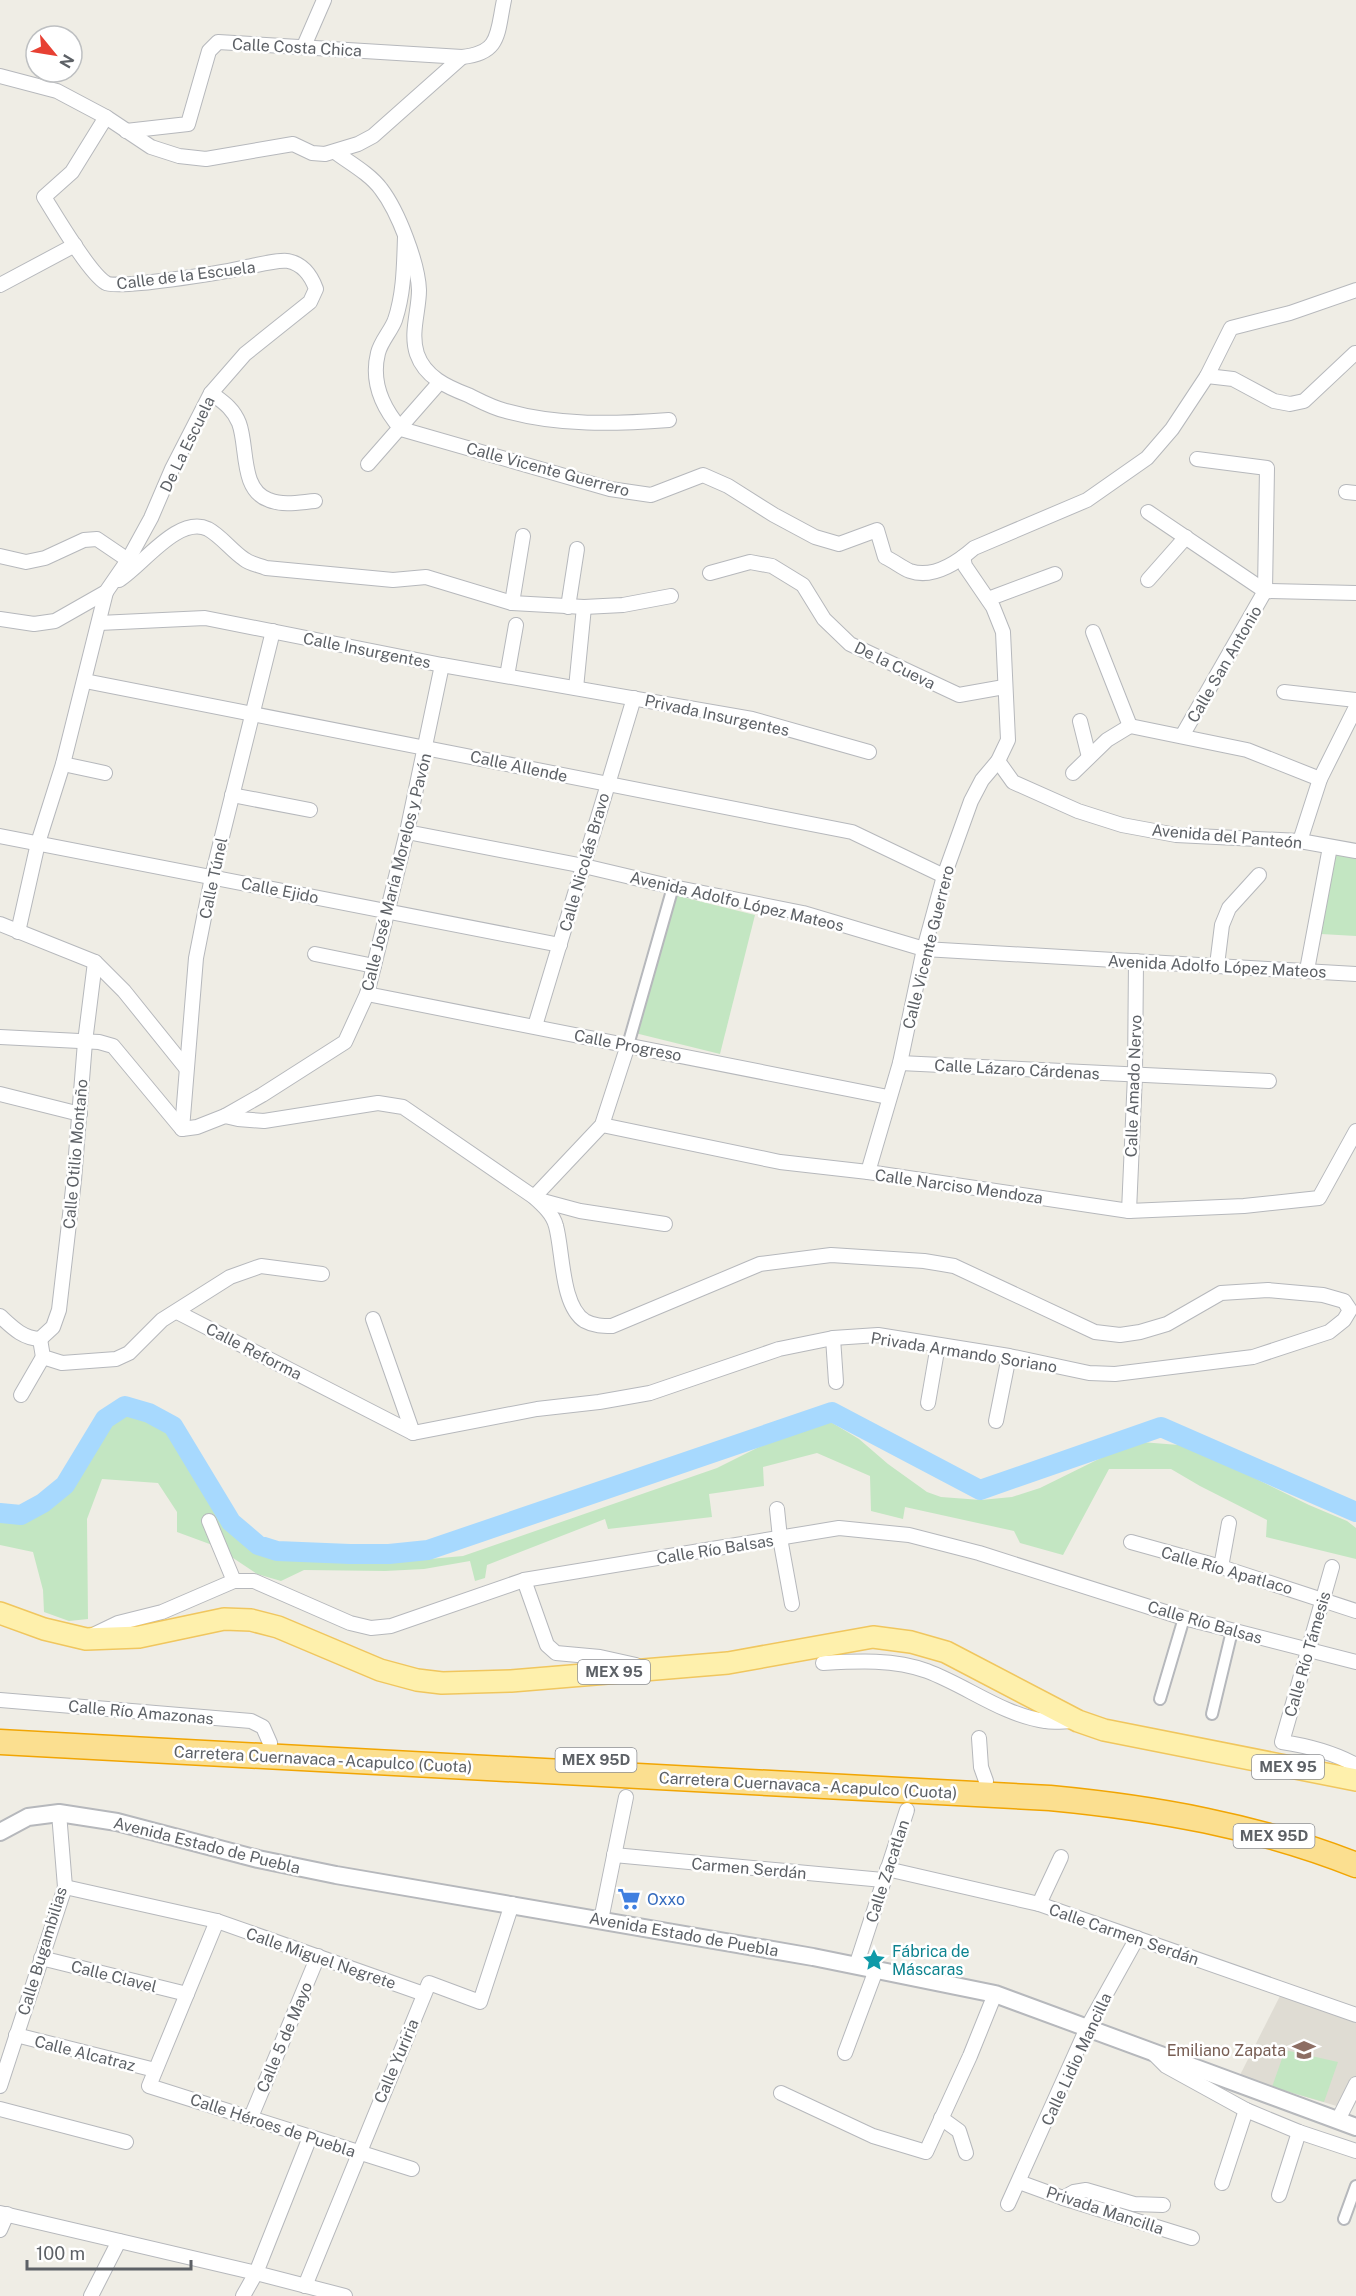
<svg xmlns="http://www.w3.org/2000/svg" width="1356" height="2296" font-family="'Public Sans',sans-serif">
<rect width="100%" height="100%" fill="#efede5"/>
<!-- education -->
<polygon fill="#dfdcd3" points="1280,1996 1356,2023 1356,2076 1340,2107 1239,2077"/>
<!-- green -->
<g fill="#c3e6c2">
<polygon points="1333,853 1356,857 1356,936 1321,934"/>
<polygon points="670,894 755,915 720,1054 635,1033"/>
<path d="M127,1404h24l19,15 17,25 33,71 20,20 24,10 132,17 67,-6 254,-88 42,-21 70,-26 30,18 29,25 39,28 14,5 40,3 31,-3 28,-9 67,-33 34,-13 38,3 23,7 107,53 38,16 9,7v31l-90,-22 1,-17 -67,-34 -29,-17h-62l-46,86 -43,-12 -6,-12 -109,-24 -2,12 -32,-8 -1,-35 -53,-23 -54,14 1,19 -55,8 3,23 -104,12 -3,-10 -118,46 -2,13 -10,3 -5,-20 -46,8 -39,2 -81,-1 -23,11 -24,-7 -42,-28 -38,-14v-20l-19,-29 -56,-4 -15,40 1,100 -19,2 -25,-9 -1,-22 -10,-38 -33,-7v-34c32,5 53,-6 71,-33 7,-9 9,-20 15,-29 12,-18 24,-31 41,-45z"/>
<polygon points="1285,2050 1338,2062 1324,2102 1272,2087"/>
</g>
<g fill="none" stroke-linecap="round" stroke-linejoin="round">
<!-- river -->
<polyline stroke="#a7d9fe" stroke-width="20" points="0,1513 21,1515 43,1503 65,1485 105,1419 125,1406 149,1413 173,1426 231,1522 258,1545 277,1551 350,1554 389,1554 428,1550 832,1412 980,1490 1161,1427 1356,1512"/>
<!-- pedestrian casing -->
<g stroke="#b6b8bc" stroke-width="14">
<g id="pedestrian">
<polyline points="628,1045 673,887"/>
<polyline points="1160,1699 1184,1618"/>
<polyline points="1212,1714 1232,1631"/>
<polyline points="1344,2219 1356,2186"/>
</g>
</g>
<!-- minor casing -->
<g stroke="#b6b8bc" stroke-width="16">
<g id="minor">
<polyline points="304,46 324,0"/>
<polyline points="0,76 57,91 106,117 151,147 179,156 206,159 293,144 312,153 325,154 358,144 373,136 462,57"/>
<path d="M126,131l62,-7 21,-73 9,-9 244,15c39,-4 35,-24 42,-57"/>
<path d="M335,152c15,11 35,22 46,37 17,22 37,74 38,101 0,21 -9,43 -2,64 8,23 30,33 51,41 12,6 25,13 38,16 53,15 109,13 163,9"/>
<path d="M405,237c-1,28 -1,56 -10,83 -4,11 -14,21 -17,33 -7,28 4,54 23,76l209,60 41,6 52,-20 25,11 46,29 41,22 24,7 38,-14 8,27c9,4 17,11 25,14 23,8 48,-9 64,-23l113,-48 60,-42 25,-29 35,-53 24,-48 59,-15 66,-23"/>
<polyline points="0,285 75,245"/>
<polyline points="1207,376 1233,379 1274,401 1290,404 1304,401 1355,353"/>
<path d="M211,393c12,9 22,15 28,30 9,24 1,67 30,77 15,6 32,2 46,1"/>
<polyline points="368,464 439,383"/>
<polyline points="1346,492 1356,493"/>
<polyline points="1148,512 1265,591"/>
<polyline points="0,556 26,562 45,558 84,540 97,539 128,560"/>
<polyline points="710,573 750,562 772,566 803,585 824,619 850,644 959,695 1004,687"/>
<path d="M119,580c24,-15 59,-65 89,-51 13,7 24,22 36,30 6,5 15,6 22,9l127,12 33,-3 86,26 72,4 39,-2 48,-9"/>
<polyline points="1148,580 1186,537"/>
<polyline points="1265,591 1356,593"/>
<polyline points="988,599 1055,574"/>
<polyline points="512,603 523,536"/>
<polyline points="568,607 577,549"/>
<path d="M0,619l34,5 21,-3 51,-29 22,-32 23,-42 21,-49 39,-76 34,-39 65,-52 6,-13c-5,-14 -13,-25 -28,-28 -10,-2 -34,5 -46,7 -18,4 -126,22 -136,15 -17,-10 -50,-67 -62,-86l28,-25 34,-55"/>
<polyline points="99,623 205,618 442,665 752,719 869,752"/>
<polyline points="1093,632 1130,726"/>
<polyline points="507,676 516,625"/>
<polyline points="85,681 852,832 944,876"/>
<polyline points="576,688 584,607"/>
<polyline points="1284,692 1356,700"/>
<polyline points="1080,721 1089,757"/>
<polyline points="1130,726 1247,750 1320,779"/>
<polyline points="1182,736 1265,591 1267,468 1197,459"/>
<polyline points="998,761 1013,782 1078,811 1122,825 1176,835 1300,841 1356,851"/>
<polyline points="63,764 105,773"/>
<polyline points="1073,773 1107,740 1130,726"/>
<polyline points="232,795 310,810"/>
<polyline points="407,832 584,866 673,887 803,913 924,949 1356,974"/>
<polyline points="0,836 560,945"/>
<polyline points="1300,841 1320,779 1356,707"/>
<polyline points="0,924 95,962 124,991 186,1068"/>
<polyline points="18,932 38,843 63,764 106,592"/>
<polyline points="315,954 374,966"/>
<polyline points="1217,965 1222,925 1229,908 1259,875"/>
<polyline points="1307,970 1330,847"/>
<polyline points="367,994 888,1097"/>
<polyline points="535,1026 634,698"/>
<path d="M0,1037l99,5 14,4 69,83 15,-2 28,-11 13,3 26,2 114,-18 25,4 131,90c9,8 19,17 22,29 7,25 5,80 29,95 9,5 18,5 27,5l148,-62 71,-9 93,6 30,5 141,66 25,3 20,-3 27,-8 54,-31 47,-3 55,5 21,6 6,9 -6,10 -15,12 -76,25 -138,17 -26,-1 -80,-17 -131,-21 -45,3 -54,11 -129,44 -51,9 -62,7 -124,24 -236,-121"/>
<polyline points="900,1063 1269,1081"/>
<polyline points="0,1094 80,1114"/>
<polyline points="225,1116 262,1095 345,1042 367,994 407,832 442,665"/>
<polyline points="602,1125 780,1162 868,1172 1129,1211 1244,1206 1319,1198 1356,1131"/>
<polyline points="182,1129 196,958 212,877 273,631"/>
<polyline points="868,1172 900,1063 924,949 944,876 971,801 982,780 998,761 1008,740 1003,632 993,607 965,566 963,557"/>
<polyline points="534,1197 602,1125 628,1045"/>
<polyline points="539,1200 580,1211 665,1224"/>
<polyline points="1129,1211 1135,1075 1136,961"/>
<path d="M0,1316c12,11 22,22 40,23"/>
<polyline points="373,1319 413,1433"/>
<polyline points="833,1338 836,1382"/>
<polyline points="40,1339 53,1327 59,1310 74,1180 85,1042 95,962"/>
<polyline points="40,1339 43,1357 62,1363 116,1359 129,1353 162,1320 230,1277 261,1266 322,1274"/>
<polyline points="21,1395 43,1357"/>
<polyline points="928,1403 938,1345"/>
<polyline points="996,1421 1009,1356"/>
<polyline points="777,1509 780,1538 792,1604"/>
<polyline points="209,1521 234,1581"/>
<polyline points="1131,1542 1221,1567 1356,1611"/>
<polyline points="1221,1567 1229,1523"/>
<path d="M1332,1567l-50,175c27,4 50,10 74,23"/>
<polyline points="524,1580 547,1645 556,1653 600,1657 636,1665"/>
<polyline points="93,1635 118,1623 162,1612 234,1581 254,1581 350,1623 371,1628 391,1626 524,1580 839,1528 909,1535 979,1553 1184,1618 1356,1662"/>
<path d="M823,1663c35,-2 71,-4 104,8 40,15 76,44 118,50 9,2 19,0 28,0"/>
<polyline points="0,1700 251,1721 263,1727 270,1743"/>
<polyline points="979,1738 981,1767 986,1781"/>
<polyline points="614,1855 883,1880"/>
<polyline points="887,1869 1039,1904 1356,2015"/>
<polyline points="65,1887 217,1921 424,1994"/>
<polyline points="1039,1904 1061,1857"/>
<polyline points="601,1920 626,1797"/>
<polyline points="217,1921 149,2086 412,2169"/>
<polyline points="41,1958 187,1994"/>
<polyline points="856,1966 907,1810"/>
<polyline points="16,2035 155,2070"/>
<polyline points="845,2053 876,1970"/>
<polyline points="1154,2054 1166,2066 1246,2110 1299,2132 1356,2151"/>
<polyline points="0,2086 65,1887 59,1813"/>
<polyline points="781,2093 873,2136 926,2152 970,2056 995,1994"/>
<polyline points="0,2109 126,2142"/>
<polyline points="251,2117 318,1956"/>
<polyline points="941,2118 959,2131 966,2153"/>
<polyline points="1338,2120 1356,2084"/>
<polyline points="1019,2182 1063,2198 1192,2238"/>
<polyline points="1222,2183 1246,2110"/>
<polyline points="1279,2195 1299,2132"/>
<polyline points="1063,2198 1074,2192 1086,2190 1134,2204 1163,2205"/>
<polyline points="1008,2204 1087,2028 1137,1938"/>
<polyline points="0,2213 256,2273 345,2296"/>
<polyline points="0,2230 7,2214"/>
<polyline points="305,2286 429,1983 480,2002 512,1904"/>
<polyline points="91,2296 119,2241"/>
<polyline points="243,2296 256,2273 310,2137"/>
</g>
</g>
<!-- tertiary casing -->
<g stroke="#b6b8bc" stroke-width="20">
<polyline id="tertiary" points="0,1832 28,1817 59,1813 117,1822 258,1859 336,1875 813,1957 995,1994 1356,2127"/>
</g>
<!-- primary casing -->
<g stroke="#f0c65e" stroke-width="24">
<polyline id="primary" points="0,1613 44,1629 86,1639 139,1637 224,1619 251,1620 278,1627 380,1670 417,1680 442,1683 511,1681 728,1663 873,1637 911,1642 946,1652 1078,1721 1104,1730 1356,1780"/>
</g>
<!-- motorway casing -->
<g stroke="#f1a503" stroke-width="27">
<path id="motorway" d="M0,1742l1050,56c105,10 208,28 306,67"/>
</g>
<!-- pedestrian -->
<use href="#pedestrian" stroke="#fff" stroke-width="10"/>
<!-- minor -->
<use href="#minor" stroke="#fff" stroke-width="14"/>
<!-- tertiary -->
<use href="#tertiary" stroke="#fff" stroke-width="16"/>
<!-- primary -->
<use href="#primary" stroke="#fef0ac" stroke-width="21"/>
<!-- motorway -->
<use href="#motorway" stroke="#fbdf90" stroke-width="24"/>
</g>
<!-- icons -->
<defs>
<g id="supermarket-bare" transform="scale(1.8)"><path d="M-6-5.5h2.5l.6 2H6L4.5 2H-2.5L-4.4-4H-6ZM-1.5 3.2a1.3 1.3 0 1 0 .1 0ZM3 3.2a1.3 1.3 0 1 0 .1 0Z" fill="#3f7fe0" stroke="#fff" stroke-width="2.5" paint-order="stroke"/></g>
<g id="sight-bare" transform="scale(1.8)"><path d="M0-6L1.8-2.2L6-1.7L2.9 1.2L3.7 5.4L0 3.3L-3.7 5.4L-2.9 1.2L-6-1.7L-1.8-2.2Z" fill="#0f9aa8" stroke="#fff" stroke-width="2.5" paint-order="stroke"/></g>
<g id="school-bare" transform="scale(1.8)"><path d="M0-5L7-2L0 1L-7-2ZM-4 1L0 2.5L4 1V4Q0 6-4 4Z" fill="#8d6e63" stroke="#fff" stroke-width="2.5" paint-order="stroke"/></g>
</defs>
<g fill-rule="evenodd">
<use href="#supermarket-bare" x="629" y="1899"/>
<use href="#sight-bare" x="874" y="1960"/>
<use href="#school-bare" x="1304" y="2050"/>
</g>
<g text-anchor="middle" stroke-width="5" stroke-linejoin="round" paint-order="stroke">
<!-- shield labels -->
<g fill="#fff" stroke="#8e9094" stroke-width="1.5">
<rect x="578" y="1660" width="72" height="24" rx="4.5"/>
<rect x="555.5" y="1748" width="81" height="24" rx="4.5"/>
<rect x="1252" y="1755" width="72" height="24" rx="4.5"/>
<rect x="1233.5" y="1824" width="81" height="24" rx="4.5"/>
</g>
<g font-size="15" font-weight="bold" fill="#5d6166">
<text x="614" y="1677">MEX 95</text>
<text x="596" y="1765">MEX 95D</text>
<text x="1288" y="1772">MEX 95</text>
<text x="1274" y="1841">MEX 95D</text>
</g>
<!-- street labels -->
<g font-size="16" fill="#5d6166" stroke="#fff">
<text transform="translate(297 47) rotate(3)" y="6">Calle Costa Chica</text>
<text transform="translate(186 275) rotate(-7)" y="6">Calle de la Escuela</text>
<text transform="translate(187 444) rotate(-64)" y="6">De La Escuela</text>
<text transform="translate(548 469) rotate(15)" y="6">Calle Vicente Guerrero</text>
<text transform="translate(367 650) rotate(11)" y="6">Calle Insurgentes</text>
<text transform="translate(1224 664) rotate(-60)" y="6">Calle San Antonio</text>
<text transform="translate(895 665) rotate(26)" y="6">De la Cueva</text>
<text transform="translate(717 715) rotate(12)" y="6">Privada Insurgentes</text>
<text transform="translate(519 766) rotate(12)" y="6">Calle Allende</text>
<text transform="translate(1227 836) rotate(5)" y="6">Avenida del Panteón</text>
<text transform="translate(584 862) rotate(-74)" y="6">Calle Nicolás Bravo</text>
<text transform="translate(396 872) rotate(-76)" y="6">Calle José María Morelos y Pavón</text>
<text transform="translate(213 878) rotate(-78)" y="6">Calle Túnel</text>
<text transform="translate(280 890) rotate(11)" y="6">Calle Ejido</text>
<text transform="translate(737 901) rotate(13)" y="6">Avenida Adolfo López Mateos</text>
<text transform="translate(928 947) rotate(-76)" y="6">Calle Vicente Guerrero</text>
<text transform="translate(1217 966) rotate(3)" y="6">Avenida Adolfo López Mateos</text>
<text transform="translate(628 1045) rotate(11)" y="6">Calle Progreso</text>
<text transform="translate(1017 1069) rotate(3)" y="6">Calle Lázaro Cárdenas</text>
<text transform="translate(1133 1086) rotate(-88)" y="6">Calle Amado Nervo</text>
<text transform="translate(75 1154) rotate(-85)" y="6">Calle Otilio Montaño</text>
<text transform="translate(959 1186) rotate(8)" y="6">Calle Narciso Mendoza</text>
<text transform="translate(254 1351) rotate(27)" y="6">Calle Reforma</text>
<text transform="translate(964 1352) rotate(9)" y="6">Privada Armando Soriano</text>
<text transform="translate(715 1549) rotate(-9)" y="6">Calle Río Balsas</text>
<text transform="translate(1227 1570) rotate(16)" y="6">Calle Río Apatlaco</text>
<text transform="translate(1205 1622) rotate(16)" y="6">Calle Río Balsas</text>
<text transform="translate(1307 1654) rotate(-74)" y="6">Calle Río Támesis</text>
<text transform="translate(141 1712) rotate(5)" y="6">Calle Río Amazonas</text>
<text transform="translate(323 1759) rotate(3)" y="6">Carretera Cuernavaca - Acapulco (Cuota)</text>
<text transform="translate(808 1785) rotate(3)" y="6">Carretera Cuernavaca - Acapulco (Cuota)</text>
<text transform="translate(207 1845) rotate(14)" y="6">Avenida Estado de Puebla</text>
<text transform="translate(749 1868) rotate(5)" y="6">Carmen Serdán</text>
<text transform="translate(887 1871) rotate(-72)" y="6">Calle Zacatlan</text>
<text transform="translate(684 1934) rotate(10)" y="6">Avenida Estado de Puebla</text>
<text transform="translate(1124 1934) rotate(19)" y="6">Calle Carmen Serdán</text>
<text transform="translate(42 1951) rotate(-73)" y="6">Calle Bugambilias</text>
<text transform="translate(321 1958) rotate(19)" y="6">Calle Miguel Negrete</text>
<text transform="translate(114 1976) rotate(14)" y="6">Calle Clavel</text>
<text transform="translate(284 2037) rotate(-67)" y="6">Calle 5 de Mayo</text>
<text transform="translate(85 2053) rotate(14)" y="6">Calle Alcatraz</text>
<text transform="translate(1076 2059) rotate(-65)" y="6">Calle Lidio Mancilla</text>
<text transform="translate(396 2061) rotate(-67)" y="6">Calle Yuriria</text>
<text transform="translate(273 2125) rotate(18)" y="6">Calle Héroes de Puebla</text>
<text transform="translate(1105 2210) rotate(18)" y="6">Privada Mancilla</text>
</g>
<!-- shop labels -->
<g font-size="16" fill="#366cbe" stroke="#fff" text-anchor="start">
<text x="647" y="1905">Oxxo</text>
</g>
<!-- culture labels -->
<g font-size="16" fill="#0d838f" stroke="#fff" text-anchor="start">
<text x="892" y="1957">Fábrica de<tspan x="892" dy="18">Máscaras</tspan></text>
</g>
<!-- education labels -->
<g font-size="16" fill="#785e54" stroke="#fff" text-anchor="end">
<text x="1286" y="2056">Emiliano Zapata</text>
</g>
</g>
<!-- north arrow -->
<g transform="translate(54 54) rotate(120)"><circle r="28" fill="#ffffff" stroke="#bec0c2" stroke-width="1.5"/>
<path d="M0-4.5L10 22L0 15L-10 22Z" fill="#e74033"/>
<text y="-9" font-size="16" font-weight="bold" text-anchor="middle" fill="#5d6166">N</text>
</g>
<!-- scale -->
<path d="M27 2260v9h164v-9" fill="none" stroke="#5d6166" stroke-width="3"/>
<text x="36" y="2260" font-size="18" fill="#5d6166" stroke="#ffffff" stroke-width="4.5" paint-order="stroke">100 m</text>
</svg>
